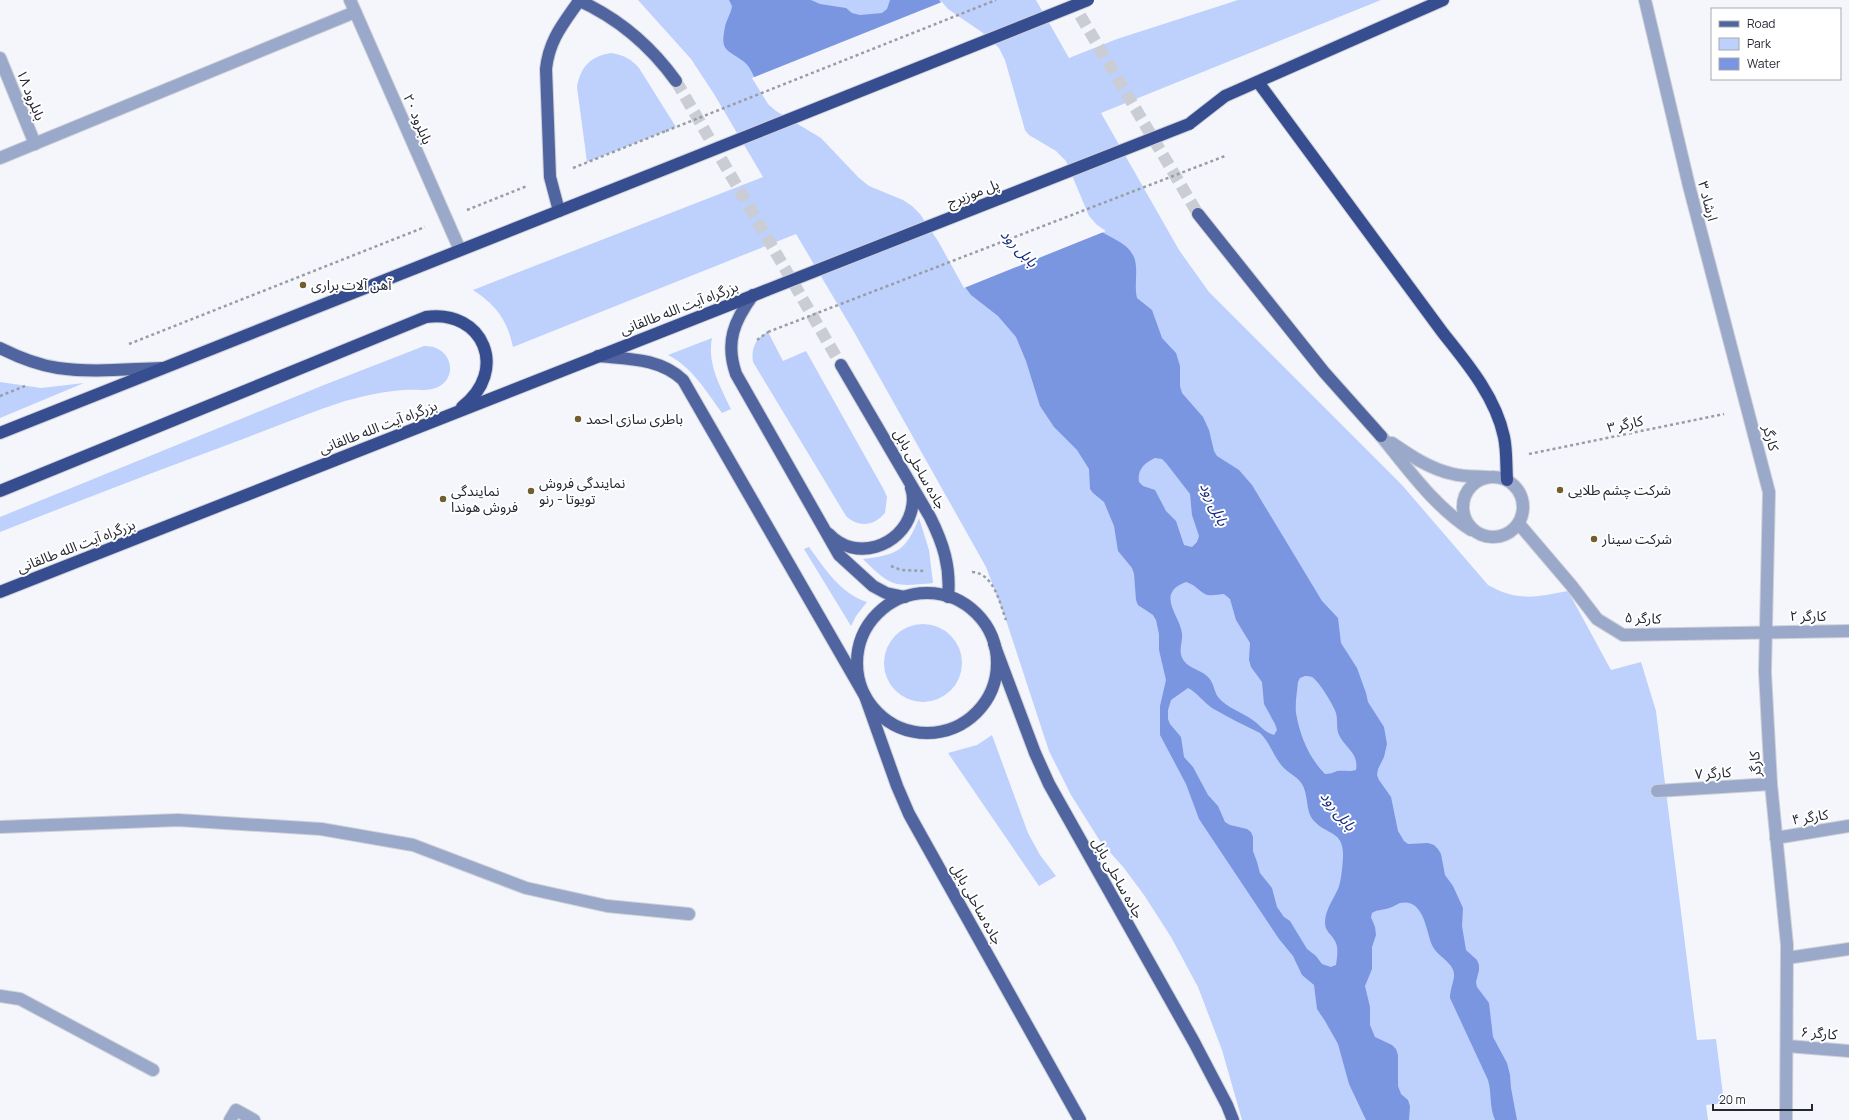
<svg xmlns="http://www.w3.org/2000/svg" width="1849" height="1120" font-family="Manrope,'Noto Sans Arabic',sans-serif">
<rect width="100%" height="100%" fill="#f4f6fc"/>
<!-- green -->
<g fill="#bed0fc">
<path d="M638,0h398l33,58 48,-19 121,-39h143l-280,113 78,137 30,42 193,193 86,100c30,17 48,12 80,6l43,79 30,-8 15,49 41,329 19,-1 8,64 -18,2 2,15h-466l-20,-70 -24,-63 -27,-50 -27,-42 -20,-27 -24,-27 -29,-46 -22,-44 -43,-131 -20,-53 -132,-235 -58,-98 -283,113c-6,-27 -16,-41 -40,-57l290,-113 -49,-83 -23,-35z"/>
<path d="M611,53c13,2 20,6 28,15l37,59 -89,35 -10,-75c3,-20 14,-31 34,-34z"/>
<path d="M768,332l15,29 23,-10 78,139 3,7 -2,16c-11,13 -26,15 -39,3l-93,-154c-2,-13 2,-24 15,-30z"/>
<path d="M712,338c-5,26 8,48 19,71l-9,4c-16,-22 -29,-45 -54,-58z"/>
<path d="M424,346c30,-1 36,37 8,43 -9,2 -19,0 -27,1 -20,1 -41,6 -60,11 -34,11 -68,25 -102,38 -81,30 -162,61 -243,93v-15l324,-132z"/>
<polygon points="0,382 41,388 84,383 0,418"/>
<path d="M919,518l10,32 4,33c-39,4 -42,4 -70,-24 34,-4 43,-8 56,-41z"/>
<path d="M809,547c16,22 31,46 58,55l-11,14 -5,10 -47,-77z"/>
<circle cx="923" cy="663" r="39"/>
<polygon points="992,735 1028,833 1040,855 1056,876 1039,886 948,753 977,745"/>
</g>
<!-- water -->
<path fill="#7a96e0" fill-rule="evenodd" d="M729,0h82l9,4 26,4 6,5 8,2 22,-2 5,-4 3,-9h49l83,126 65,91c3,3 5,7 8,10 14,12 34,14 40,33 3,13 -1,25 2,38l15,12 10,28 14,15 4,13v20l2,7 21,24 6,13 5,21 3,5 22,14 13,15 70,116 16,17 3,25 16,25 9,25 2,9 16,25 3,17 -3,13 -6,12 -1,6 2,5 12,17 7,34 6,10 4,3 20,-1 6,2 4,4 3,5 4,21 8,11 10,22 -1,18 4,24 11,10 2,5v5l-3,12 1,5 12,16 4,34 14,26 3,12 1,13 6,32h-22c-6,-13 -3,-27 -7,-40l-38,-82c0,-8 3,-14 4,-21 2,-14 -17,-20 -22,-32 -6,-14 -8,-47 -32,-42 -3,1 -5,3 -8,4 -7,3 -14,2 -20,6l-1,4 4,10 1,8 -4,12v22l-7,17 5,21v18l5,12 17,8 4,4 2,6v31l3,8 7,6 2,6 -1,14h-43l-17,-36 -11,-40 -13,-23 -8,-12 -3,-24 -12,-10 -9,-19 -14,-17 -80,-120 -13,-35 -26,-49v-29l6,-26 -7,-30v-16l-3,-14 -3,-5 -15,-10 -2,-5 -2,-26 -2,-6 -14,-17 -4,-25 -10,-24 -11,-9 -3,-4 -1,-20 -12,-19 -23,-23 -14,-21 -14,-45 -10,-24 -18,-21 -27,-21 -6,-8 -43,-75 -100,-75 -66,-55c-3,-8 -6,-16 -13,-21 -17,-12 -23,-10 -18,-34 1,-7 6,-13 7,-21zM1155,458l7,1 4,4 24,31 2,21 7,21 -2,6 -5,5 -8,-2 -8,-24 -10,-10 -11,-21 -12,-4 -4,-4c-2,-12 5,-19 16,-24zM1186,582c8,2 12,8 19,12 6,3 13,0 19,0l6,5 6,21 14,23 -1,17 2,7 11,15 2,22 11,20 2,6 -3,5c-10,-3 -13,-9 -20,-14 -10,-8 -29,-14 -36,-24 -4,-6 -4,-13 -9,-19 -7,-8 -19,-9 -25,-17 -7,-10 -1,-17 -2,-27 -1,-18 -28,-40 4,-52zM1305,676c2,0 5,0 7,1 7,4 22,29 24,36 2,7 0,16 3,22 7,14 20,18 17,35 -6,2 -12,0 -19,1 -4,2 -7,3 -12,3 -16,-16 -25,-38 -29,-61 -1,-10 1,-21 2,-31l2,-4zM1188,688c10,5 15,14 24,20 15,9 32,17 48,25 10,10 13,22 22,33 6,7 15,10 20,18 7,12 3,27 12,37 13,14 30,10 29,35 0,6 -2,28 -5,33 -5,11 -13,21 -13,34 0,8 6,11 10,18 4,7 2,16 1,24l-5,2 -9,-3 -6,-8 -9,-7 -17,-28 -6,-4 -7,-10 -5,-19 -12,-15 -3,-11 -4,-11v-14l-2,-5 -4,-3 -17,-4 -5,-3 -7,-16 -10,-11 -15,-28 -9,-10 -3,-20 -11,-13 -2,-5v-9l3,-10z"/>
<!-- pier -->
<polygon fill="#f4f6fc" points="942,2 948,9 983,33 999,48 1005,60 1025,130 1029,135 1056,151 1066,161 1089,216 1097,225 1106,231 964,288 938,241 920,214 912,206 903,200 869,186 859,178 821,138 776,111 768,104 752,78"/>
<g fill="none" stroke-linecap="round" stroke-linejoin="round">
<!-- major-tunnel -->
<g stroke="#cacdd4" stroke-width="12" stroke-dasharray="12 6" stroke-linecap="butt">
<polyline points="1071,0 1198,214"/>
<polyline points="676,81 841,365"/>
</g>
<!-- minor casing -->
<g stroke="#cfd1d8" stroke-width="14">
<g id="minor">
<polyline points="350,0 460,250"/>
<polyline points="1645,0 1689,186 1769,492 1765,672 1771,784 1787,945 1786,1120"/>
<polyline points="0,58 35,144"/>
<polyline points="0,158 355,12"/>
<path d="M1381,436c27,33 53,70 90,94"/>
<path d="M1392,443c19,13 38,26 61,31 11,3 23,2 34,3"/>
<circle cx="1493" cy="507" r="30"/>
<polyline points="1519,524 1571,585 1597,619 1623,635 1849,631"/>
<polyline points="1657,791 1771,784"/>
<polyline points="0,827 178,820 321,829 413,845 526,888 607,906 689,914"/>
<polyline points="1776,838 1849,826"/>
<polyline points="1787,958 1849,949"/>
<polyline points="0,996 20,999 153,1070"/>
<polyline points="1787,1046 1849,1051"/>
<polyline points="230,1120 236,1110 254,1120"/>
</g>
</g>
<!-- major casing -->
<g stroke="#cfd1d8" stroke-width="14">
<g id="major">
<path d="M578,0c40,18 72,45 98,81"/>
<path d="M559,211l-9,-34 -4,-108c3,-29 17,-45 33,-68"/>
<polyline points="1198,214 1324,372 1381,436"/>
<path d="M753,295c-19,26 -28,47 -17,79l103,181 34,31 13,7 19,4"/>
<path d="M0,348c18,9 38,17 58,20 34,5 70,1 104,0"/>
<path d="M598,356c30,3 62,2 85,24l182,316 32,90 12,28 171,306"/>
<path d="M841,365l89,152c13,26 21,50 18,80"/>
<path d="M829,534c26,28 72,13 82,-22 2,-7 3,-16 0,-24"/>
<circle cx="927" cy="663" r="70"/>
<polyline points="994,644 1035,753 1049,784 1194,1042 1227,1105 1233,1120"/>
</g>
</g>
<!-- highway casing -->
<g stroke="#cfd1d8" stroke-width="14">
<g id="highway">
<path d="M1258,82l185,251c25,31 53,65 61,104 3,14 2,29 3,43"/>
<polyline points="1189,124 1225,96 1443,0"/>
<polyline points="0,433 680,163"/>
<path d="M0,491l426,-174c58,-8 83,54 36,90"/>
<polyline points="0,592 767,290"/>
</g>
</g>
<!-- path -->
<g stroke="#9a9da5" stroke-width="2.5" stroke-dasharray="3 3" stroke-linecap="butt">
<polyline points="573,168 666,131"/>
<polyline points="467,210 527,186"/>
<polyline points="757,340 768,332"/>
<polyline points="129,344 425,227"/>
<polyline points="0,396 25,386"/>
<polyline points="1529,454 1724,414"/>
<polyline points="891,566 901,570 925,571"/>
<path d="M972,572c22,1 28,32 34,48"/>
</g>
<!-- minor -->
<use href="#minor" stroke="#9aa8ca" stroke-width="12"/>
<!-- major -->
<use href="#major" stroke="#5065a0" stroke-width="12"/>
<!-- highway -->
<use href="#highway" stroke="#364d90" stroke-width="12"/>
<!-- highway-bridge casing -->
<g stroke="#cfd1d8" stroke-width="14" stroke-linecap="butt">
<g id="highway-bridge">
<polyline points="680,163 1088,0"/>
<polyline points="767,290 1189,124"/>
</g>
</g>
<!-- path-bridge -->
<g stroke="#9a9da5" stroke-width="2.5" stroke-dasharray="3 3" stroke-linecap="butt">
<polyline points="666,131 996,0"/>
<polyline points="768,332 1225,156"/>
</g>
<!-- highway-bridge -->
<use href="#highway-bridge" stroke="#364d90" stroke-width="12"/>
</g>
<!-- markers -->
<g fill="#725f2e" stroke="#fff" stroke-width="1.5">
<circle cx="303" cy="285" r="4"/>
<circle cx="578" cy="419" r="4"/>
<circle cx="1560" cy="490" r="4"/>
<circle cx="531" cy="491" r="4"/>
<circle cx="443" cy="499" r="4"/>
<circle cx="1594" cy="539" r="4"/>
</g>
<g text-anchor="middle" stroke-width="4" stroke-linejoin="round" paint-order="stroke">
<!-- street labels -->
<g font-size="14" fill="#242832" stroke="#fff">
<text transform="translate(31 95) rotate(68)" y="5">بابلرود ۱۸</text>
<text transform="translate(418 119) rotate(67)" y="5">بابلرود ۲۰</text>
<text transform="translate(973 193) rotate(-21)" y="5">پل موزیرج</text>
<text transform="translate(1708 201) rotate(75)" y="5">ارشاد ۳</text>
<text transform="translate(679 308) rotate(-21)" y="5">بزرگراه آیت الله طالقانی</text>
<text transform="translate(1625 424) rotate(-12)" y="5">کارگر ۳</text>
<text transform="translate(378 427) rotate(-21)" y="5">بزرگراه آیت الله طالقانی</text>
<text transform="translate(1771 438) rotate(75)" y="5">کارگر</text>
<text transform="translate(920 469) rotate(60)" y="5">جاده ساحلی بابل</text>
<text transform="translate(76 546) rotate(-21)" y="5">بزرگراه آیت الله طالقانی</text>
<text x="1808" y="621">کارگر ۲</text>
<text transform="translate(1643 618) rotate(2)" y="5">کارگر ۵</text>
<text transform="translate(1755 764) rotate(-93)" y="5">کارگر</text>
<text transform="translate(1713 773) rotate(-3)" y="5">کارگر ۷</text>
<text transform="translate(1810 817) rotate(-9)" y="5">کارگر ۴</text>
<text transform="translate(1118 878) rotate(61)" y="5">جاده ساحلی بابل</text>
<text transform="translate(977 904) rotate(61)" y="5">جاده ساحلی بایل</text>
<text transform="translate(1819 1033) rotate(5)" y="5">کارگر ۶</text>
</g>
<!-- poi labels -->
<g font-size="14" fill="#242832" stroke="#fff" text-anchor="start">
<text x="311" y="290">آهن آلات براری</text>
<text x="586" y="424">باطری سازی احمد</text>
<text x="539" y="488">نمایندگی فروش<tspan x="539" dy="16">تویوتا - رنو</tspan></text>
<text x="1568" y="495">شرکت چشم طلایی</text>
<text x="451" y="496">نمایندگی<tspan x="451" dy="16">فروش هوندا</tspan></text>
<text x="1602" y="544">شرکت سینار</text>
</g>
<!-- water labels -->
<g font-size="15" font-style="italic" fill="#182b80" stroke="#fff">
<text transform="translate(1019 248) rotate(47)" y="5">بابل رود</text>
<text transform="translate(1214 504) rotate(65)" y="5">بابل رود</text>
<text transform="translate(1338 811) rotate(51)" y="5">بابل رود</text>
</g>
</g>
<!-- legend -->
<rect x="1711" y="8" width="130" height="72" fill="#ffffff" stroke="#a7a9ad"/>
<rect x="1719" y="21" width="20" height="6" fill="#5065a0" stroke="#a7a9ad"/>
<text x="1747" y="28" font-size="12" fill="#242832">Road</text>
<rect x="1719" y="38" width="20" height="12" fill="#bed0fc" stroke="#a7a9ad"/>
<text x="1747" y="48" font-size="12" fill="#242832">Park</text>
<rect x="1719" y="58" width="20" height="12" fill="#7a96e0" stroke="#a7a9ad"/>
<text x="1747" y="68" font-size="12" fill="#242832">Water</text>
<!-- scale -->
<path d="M1713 1104v6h99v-6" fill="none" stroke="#242832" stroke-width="2"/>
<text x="1719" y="1104" font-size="12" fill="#242832" stroke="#ffffff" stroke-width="3" paint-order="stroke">20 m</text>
</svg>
